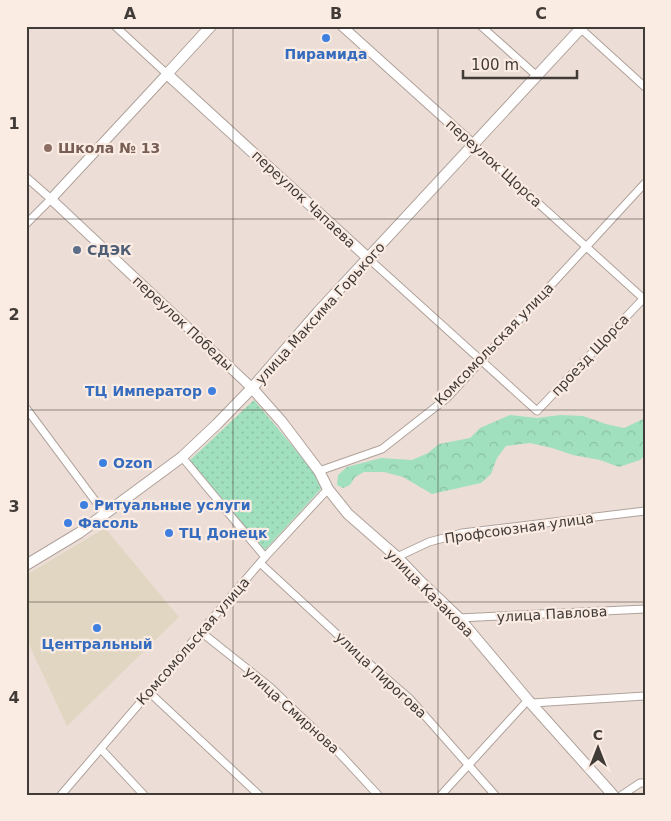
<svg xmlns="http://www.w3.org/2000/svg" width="671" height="821" font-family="'DejaVu Sans',sans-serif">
<defs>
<pattern id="forest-crowns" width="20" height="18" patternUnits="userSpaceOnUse" patternTransform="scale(1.25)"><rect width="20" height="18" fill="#a1e0be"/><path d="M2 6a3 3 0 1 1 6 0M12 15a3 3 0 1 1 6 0" fill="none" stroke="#8cc1a4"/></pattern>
<pattern id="park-dots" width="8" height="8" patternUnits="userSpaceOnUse" patternTransform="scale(1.25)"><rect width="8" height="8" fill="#a1e0be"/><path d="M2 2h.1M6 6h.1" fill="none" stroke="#8cc1a4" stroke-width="1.8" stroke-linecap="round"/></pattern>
</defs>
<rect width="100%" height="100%" fill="#ecded6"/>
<!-- commercial -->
<polygon fill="#e1d6c1" points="105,528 179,617 67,726 26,638 26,575"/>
<!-- forest -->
<polygon fill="url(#forest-crowns)" points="510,415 537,418 560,415 583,416 606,424 624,428 645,418 645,455 640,460 619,467 600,460 573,455 552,448 530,443 506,446 497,458 491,474 481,483 432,494 403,477 384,472 364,472 355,477 350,485 343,488 337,485 338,475 347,467 381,458 412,460 428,453 439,444 470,438 480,428"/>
<!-- park -->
<polygon fill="url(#park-dots)" points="254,400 320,479 321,489 264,551 189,461"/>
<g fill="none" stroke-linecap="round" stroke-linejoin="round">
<!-- minor casing -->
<g stroke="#b0a29b" stroke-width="9">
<g id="minor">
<polyline points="115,26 167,74"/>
<polyline points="481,26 537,76"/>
<polyline points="579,27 645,87"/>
<polyline points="474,145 645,300"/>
<polyline points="26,177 51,199 26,224"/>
<polyline points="368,258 537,411 643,299"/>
<polyline points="26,408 105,514"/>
<polyline points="182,457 265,557"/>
<polyline points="319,471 382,449 447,398 645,183"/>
<polyline points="397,557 429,542 462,533 645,511"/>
<polyline points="260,563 365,660 410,699 495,795"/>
<polyline points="459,618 645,609"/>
<polyline points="201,632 270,687 339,753 378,795"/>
<polyline points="149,692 259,795"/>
<polyline points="532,703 645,696"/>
<polyline points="101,749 144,795"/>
<polyline points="61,795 265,557 328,489"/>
<polyline points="441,795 528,700"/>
<polyline points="622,795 640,783 645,783"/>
</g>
</g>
<!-- tertiary casing -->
<g stroke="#b0a29b" stroke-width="11">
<g id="tertiary">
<polyline points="342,26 474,145"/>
<polyline points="167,74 51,199 252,388"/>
</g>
</g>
<!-- secondary casing -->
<g stroke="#b0a29b" stroke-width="12">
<g id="secondary">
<polyline points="211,26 167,74 368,258"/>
<polyline points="252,388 282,422 319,471 328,489 348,514 397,557 418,579 459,618 528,700 613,795"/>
<polyline points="26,565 79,533 182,457 217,424 252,388 318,312 583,26"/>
</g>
</g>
<!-- minor -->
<use href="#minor" stroke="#fff" stroke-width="7"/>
<!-- tertiary -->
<use href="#tertiary" stroke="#fff" stroke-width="9"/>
<!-- secondary -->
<use href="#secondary" stroke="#fff" stroke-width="10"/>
</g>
<!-- grid -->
<path fill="none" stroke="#413b38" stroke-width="1" stroke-opacity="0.55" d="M233,26v769M438,26v769M26,219h619M26,410h619M26,602h619"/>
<!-- markers -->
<g fill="#3f7fe0" stroke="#faebe3" stroke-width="2">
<circle cx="326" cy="38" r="5"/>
<circle cx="212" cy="391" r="5"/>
<circle cx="103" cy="463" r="5"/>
<circle cx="84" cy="505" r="5"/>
<circle cx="68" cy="523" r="5"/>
<circle cx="169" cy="533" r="5"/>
<circle cx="97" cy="628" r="5"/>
</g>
<circle fill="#8d6e63" stroke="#faebe3" stroke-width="2" cx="48" cy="148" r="5"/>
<circle fill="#5c6f8a" stroke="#faebe3" stroke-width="2" cx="77" cy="250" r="5"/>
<g text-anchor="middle" stroke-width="4.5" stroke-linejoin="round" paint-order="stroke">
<!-- shop labels -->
<g font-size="14" font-weight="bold" fill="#366cbe" stroke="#faebe3" text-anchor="start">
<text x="326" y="59" text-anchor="middle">Пирамида</text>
<text x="202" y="396" text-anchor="end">ТЦ Император</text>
<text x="113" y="468">Ozon</text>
<text x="94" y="510">Ритуальные услуги</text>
<text x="78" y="528">Фасоль</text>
<text x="179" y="538">ТЦ Донецк</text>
<text x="97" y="649" text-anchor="middle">Центральный</text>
</g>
<!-- education labels -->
<g font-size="14" font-weight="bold" fill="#785e54" stroke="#faebe3" text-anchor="start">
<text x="58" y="153">Школа № 13</text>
</g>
<!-- street labels -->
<g font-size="14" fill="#413b38" stroke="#faebe3">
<text transform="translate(494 163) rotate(42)" y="5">переулок Щорса</text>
<text transform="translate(304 199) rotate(43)" y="5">переулок Чапаева</text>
<text transform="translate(320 313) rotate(-48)" y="5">улица Максима Горького</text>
<text transform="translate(183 323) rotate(43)" y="5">переулок Победы</text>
<text transform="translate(494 344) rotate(-46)" y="5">Комсомольская улица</text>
<text transform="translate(590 355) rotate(-47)" y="5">проезд Щорса</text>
<text transform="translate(519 528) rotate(-8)" y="5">Профсоюзная улица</text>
<text transform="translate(430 593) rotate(45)" y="5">улица Казакова</text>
<text transform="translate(552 614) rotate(-3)" y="5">улица Павлова</text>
<text transform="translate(193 641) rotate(-49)" y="5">Комсомольская улица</text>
<text transform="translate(381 675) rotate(43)" y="5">улица Пирогова</text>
<text transform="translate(292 710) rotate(42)" y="5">улица Смирнова</text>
</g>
<!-- service labels -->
<g font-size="14" font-weight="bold" fill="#4e5e75" stroke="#faebe3" text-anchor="start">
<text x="87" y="255">СДЭК</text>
</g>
</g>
<!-- border -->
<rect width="671" height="821" fill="none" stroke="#faebe3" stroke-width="55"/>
<!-- north arrow -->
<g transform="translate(598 748)" stroke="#faebe3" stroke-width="4" paint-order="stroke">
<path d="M0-4L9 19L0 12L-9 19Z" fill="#413b38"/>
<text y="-8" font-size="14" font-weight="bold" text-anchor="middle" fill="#413b38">С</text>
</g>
<!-- scale -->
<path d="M463 70v8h114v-8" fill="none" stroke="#413b38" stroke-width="2.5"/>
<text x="471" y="70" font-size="15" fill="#413b38" stroke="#faebe3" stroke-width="4" paint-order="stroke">100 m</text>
<rect x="28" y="28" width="616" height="766" fill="none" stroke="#413b38" stroke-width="2"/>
<g font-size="16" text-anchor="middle" font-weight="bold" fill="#413b38">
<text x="130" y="19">A</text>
<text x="336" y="19">B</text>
<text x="541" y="19">C</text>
<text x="14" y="129">1</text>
<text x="14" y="320">2</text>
<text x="14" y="512">3</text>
<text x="14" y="703">4</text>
</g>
</svg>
